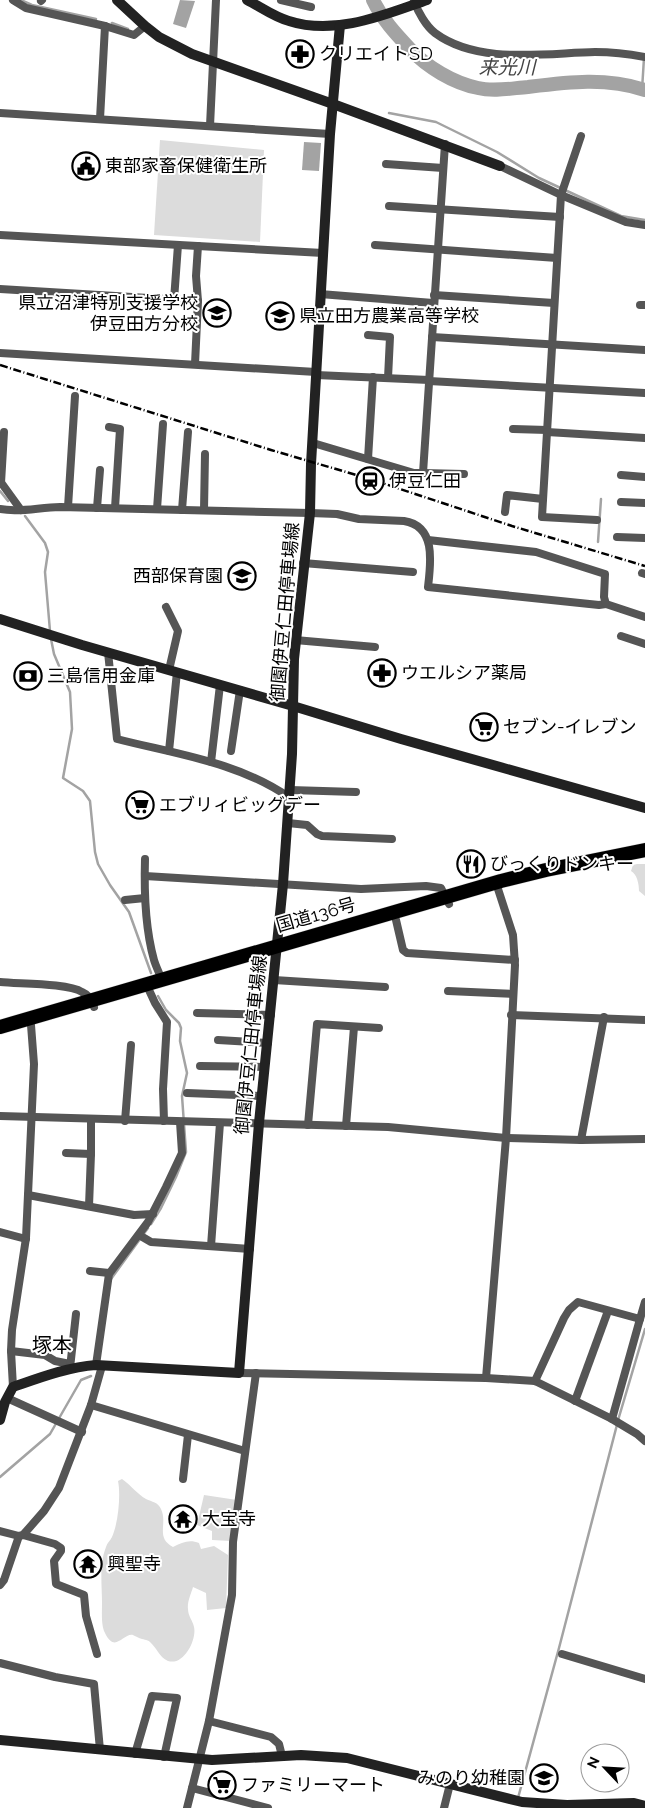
<svg xmlns="http://www.w3.org/2000/svg" width="645" height="1808" font-family="Raleway,'Noto Sans JP',sans-serif">
<rect width="100%" height="100%" fill="#fff"/>
<!-- green -->
<g fill="#dcdcdc">
<polygon points="160,140 264,150 260,242 154,235"/>
<path d="M637,864h8v32l-6,-5c0,-7 -2,-17 -8,-20l2,-6z"/>
<path d="M122,1479c9,6 15,15 24,20 6,3 12,3 15,10 7,15 -6,28 12,38 9,-5 17,-8 26,-4l2,6 13,-3 14,9 -2,53 -19,2 -1,-17 -13,-6c-2,7 -6,15 -5,22 0,7 5,12 6,18 3,12 -10,39 -26,34 -9,-4 -11,-13 -18,-19 -3,-3 -7,-2 -11,-4 0,0 -6,-3 -6,-3 -10,-2 -18,19 -28,-2 -4,-8 -3,-20 -3,-30 0,-18 -3,-38 4,-56 1,-4 4,-6 6,-10 6,-13 9,-42 6,-56z"/>
<polygon points="204,1495 237,1500 231,1541 212,1540 212,1531 197,1525"/>
</g>
<!-- water -->
<g fill="#a3a3a3">
<polygon points="180,0 195,1 186,28 173,24"/>
<polygon points="304,142 321,143 319,171 302,170"/>
</g>
<g fill="none" stroke-linecap="round" stroke-linejoin="round">
<!-- stream -->
<g stroke="#a3a3a3" stroke-width="2.5">
<polyline points="21,0 32,5 96,19"/>
<polyline points="112,23 128,29"/>
<polyline points="642,90 644,58"/>
<polyline points="389,113 436,122 497,152 539,178 621,216 645,220"/>
<polyline points="0,491 8,501"/>
<polyline points="25,516 45,543 48,552 45,572 50,631"/>
<polyline points="598,542 601,499"/>
<polyline points="51,639 54,654 70,692 72,729 63,778 83,791 90,801 95,852 98,864 110,885 129,912 151,973"/>
<polyline points="151,1224 161,1208 176,1177 186,1152 182,1096 187,1073 180,1041 181,1028 179,1023 166,1010 158,996"/>
<polyline points="111,1279 148,1228"/>
<polyline points="0,1477 50,1434 81,1380 91,1376"/>
<polyline points="518,1798 559,1648 619,1417 645,1329"/>
</g>
<!-- river -->
<path stroke="#a3a3a3" stroke-width="14" d="M373,0c9,19 22,33 37,49 17,18 43,34 68,39 16,4 35,0 50,-1 40,-5 78,-10 117,3"/>
<!-- highway casing -->
<g stroke="#dbdbdb" stroke-width="15">
<polyline id="highway" points="0,1027 501,881 546,870 645,850"/>
</g>
<!-- street -->
<g stroke="#555" stroke-width="8">
<polyline points="13,0 26,8 105,26 134,35 145,26"/>
<polyline points="281,0 311,7"/>
<polyline points="41,1 42,0"/>
<path d="M414,1c4,11 12,25 21,32 43,32 110,20 160,19 17,0 34,2 50,5"/>
<polyline points="0,113 330,134"/>
<polyline points="100,119 105,26"/>
<polyline points="210,126 216,0"/>
<polyline points="581,136 561,195 542,517 597,520"/>
<polyline points="386,164 443,168"/>
<polyline points="500,166 561,195 626,222 645,225"/>
<polyline points="389,206 560,217"/>
<polyline points="0,235 323,253"/>
<polyline points="375,245 557,258"/>
<polyline points="0,289 198,301"/>
<polyline points="320,294 433,303"/>
<polyline points="434,295 554,303"/>
<polyline points="174,300 178,245"/>
<polyline points="640,305 645,305"/>
<polyline points="368,335 390,337 388,378"/>
<polyline points="432,337 645,350"/>
<polyline points="0,353 316,372"/>
<polyline points="195,364 198,301 196,276 198,246"/>
<polyline points="316,375 429,380"/>
<polyline points="429,381 645,393"/>
<polyline points="109,427 120,429 115,508"/>
<polyline points="513,429 547,430"/>
<polyline points="547,432 645,438"/>
<polyline points="313,443 414,473 423,473 445,144"/>
<polyline points="368,459 373,377"/>
<polyline points="423,473 464,474"/>
<polyline points="621,475 645,477"/>
<polyline points="0,481 21,510"/>
<polyline points="1,483 4,432"/>
<polyline points="621,502 645,503"/>
<polyline points="68,507 75,396"/>
<polyline points="97,508 100,470"/>
<path d="M0,509c20,4 40,-2 60,-2l250,6 27,1 22,5 45,2c32,5 27,41 24,66l171,18 7,-1"/>
<polyline points="157,509 163,424"/>
<polyline points="182,510 188,432"/>
<polyline points="204,510 205,454"/>
<polyline points="505,512 507,495 543,499"/>
<polyline points="617,537 645,538"/>
<polyline points="428,540 536,552 605,574 604,597 606,604 645,617"/>
<polyline points="303,563 413,572"/>
<polyline points="642,573 645,574"/>
<polyline points="166,607 178,631 169,670"/>
<polyline points="621,636 645,644"/>
<polyline points="295,640 375,647"/>
<path d="M108,652l9,87c58,15 122,23 173,59"/>
<polyline points="169,751 177,672"/>
<polyline points="231,751 240,690"/>
<polyline points="211,762 220,685"/>
<polyline points="290,790 356,792"/>
<polyline points="288,823 307,825 317,834 322,836 392,839"/>
<path d="M145,859c-1,33 0,69 9,101 2,7 6,14 8,21"/>
<polyline points="145,876 361,889 426,886 441,888 449,904"/>
<polyline points="125,900 145,898"/>
<polyline points="396,920 403,950 407,953 515,960"/>
<polyline points="274,980 385,987"/>
<path d="M0,982c19,2 68,1 82,10 7,3 10,8 12,15"/>
<polyline points="149,990 155,1003 167,1022 163,1089 164,1121"/>
<polyline points="448,991 513,994"/>
<polyline points="197,1013 271,1015"/>
<polyline points="511,1015 645,1020"/>
<polyline points="218,1040 268,1043"/>
<polyline points="200,1066 265,1067"/>
<polyline points="187,1093 262,1096"/>
<polyline points="0,1116 388,1127 506,1138 581,1140 645,1139"/>
<polyline points="125,1121 131,1045"/>
<polyline points="308,1125 317,1024 379,1028"/>
<polyline points="346,1126 354,1027"/>
<polyline points="581,1140 604,1017"/>
<polyline points="66,1153 91,1154 91,1120"/>
<polyline points="28,1195 134,1215 153,1214"/>
<polyline points="89,1206 91,1154"/>
<polyline points="0,1232 26,1239"/>
<polyline points="139,1235 151,1242 250,1249"/>
<polyline points="211,1246 220,1123"/>
<polyline points="90,1271 109,1273"/>
<polyline points="640,1319 645,1302"/>
<polyline points="11,1351 45,1355 55,1361 70,1364"/>
<polyline points="96,1365 109,1274 148,1222 166,1187 182,1153 180,1122"/>
<polyline points="70,1368 76,1314"/>
<polyline points="239,1373 486,1378 535,1381 612,1419 637,1434 645,1441"/>
<polyline points="486,1378 506,1138 515,965 513,935 498,889"/>
<polyline points="535,1381 564,1318 569,1310 578,1302 640,1319 612,1419"/>
<polyline points="13,1387 11,1351 12,1330 26,1238 34,1064 31,1025"/>
<polyline points="7,1398 82,1432"/>
<polyline points="575,1401 608,1311"/>
<polyline points="91,1405 245,1451"/>
<polyline points="183,1479 188,1435"/>
<polyline points="0,1531 19,1536"/>
<polyline points="23,1535 55,1544 61,1548 61,1551 54,1561 56,1584 84,1595 86,1616 97,1654"/>
<polyline points="0,1585 4,1580 19,1536 23,1535 44,1511 59,1488 91,1405 102,1366"/>
<polyline points="562,1654 645,1679"/>
<polyline points="0,1663 55,1677 94,1684 100,1750"/>
<polyline points="209,1721 271,1737 279,1744 282,1756"/>
<polyline points="135,1754 152,1696 177,1698 164,1757"/>
<polyline points="192,1788 268,1808"/>
<polyline points="187,1808 209,1721 232,1595 233,1542 256,1373"/>
<polyline points="444,1808 450,1784"/>
</g>
<!-- secondary -->
<g stroke="#222" stroke-width="10">
<polyline points="117,0 145,26 159,37 192,54 333,104 500,166"/>
<path d="M247,0c14,7 27,17 42,21 46,15 95,-6 138,-21"/>
<polyline points="0,619 82,645 293,706 401,739 645,808"/>
<path d="M0,1420l5,-18 8,-15c26,-9 55,-20 83,-22l143,8 20,-250 24,-239 9,-130 2,-95 16,-146 1,-49 19,-330 10,-109"/>
<polyline points="0,1740 212,1760 301,1755 347,1758 522,1802 567,1805 634,1803 645,1806"/>
</g>
<!-- highway -->
<use href="#highway" stroke="#000" stroke-width="14"/>
<!-- rail -->
<polyline stroke="#000" stroke-width="2.5" stroke-dasharray="8 2.5 1 2.5" stroke-linecap="butt" points="0,365 271,450 370,479 512,526 645,566"/>
</g>
<!-- icons -->
<defs>
<g id="pharmacy-ring" transform="scale(1.4375)"><circle r="9.5" fill="#fff" stroke="#000" stroke-width="1.5"/><path d="M-2-6h4v4h4v4h-4v4h-4v-4h-4v-4h4Z" fill="#000"/></g>
<g id="civic-ring" transform="scale(1.4375)"><circle r="9.5" fill="#fff" stroke="#000" stroke-width="1.5"/><path d="M-.6-6.5H3V-4.5H.6V-3L4-1V1h2V6H-6V1h2V-1L-.6-3ZM-1.2 2.5V6h2.4V2.5Z" fill="#000"/></g>
<g id="school-ring" transform="scale(1.4375)"><circle r="9.5" fill="#fff" stroke="#000" stroke-width="1.5"/><path d="M0-5L7-2L0 1L-7-2ZM-4 1L0 2.5L4 1V4Q0 6-4 4Z" fill="#000"/></g>
<g id="station-ring" transform="scale(1.4375)"><circle r="9.5" fill="#fff" stroke="#000" stroke-width="1.5"/><path d="M-3-6H3Q5-6 5-4V2Q5 4 3 4L4.5 6H3L1.5 4h-3L-3 6H-4.5L-3 4Q-5 4-5 2V-4Q-5-6-3-6ZM-3.5-4v3h7v-3ZM-3.5 1v1.5H-2V1ZM2 1v1.5H3.5V1Z" fill="#000"/></g>
<g id="bank-ring" transform="scale(1.4375)"><circle r="9.5" fill="#fff" stroke="#000" stroke-width="1.5"/><path d="M-6-4H6V4H-6ZM0-2.3a2.3 2.3 0 1 0 0 4.6a2.3 2.3 0 1 0 0-4.6Z" fill="#000"/></g>
<g id="supermarket-ring" transform="scale(1.4375)"><circle r="9.5" fill="#fff" stroke="#000" stroke-width="1.5"/><path d="M-6-5.5h2.5l.6 2H6L4.5 2H-2.5L-4.4-4H-6ZM-1.5 3.2a1.3 1.3 0 1 0 .1 0ZM3 3.2a1.3 1.3 0 1 0 .1 0Z" fill="#000"/></g>
<g id="restaurant-ring" transform="scale(1.4375)"><circle r="9.5" fill="#fff" stroke="#000" stroke-width="1.5"/><path d="M-5-6h1v4h1v-4h1v4h1v-4h1v5L-1.5 .5V6h-2V.5L-5-1ZM5-6V6H3V1.5H1.5Q1.5-4 5-6Z" fill="#000"/></g>
<g id="temple-ring" transform="scale(1.4375)"><circle r="9.5" fill="#fff" stroke="#000" stroke-width="1.5"/><path d="M0-6L5-2H3V0L6.5 2.5H4V6H1.5V3h-3V6H-4V2.5H-6.5L-3 0V-2H-5Z" fill="#000"/></g>
</defs>
<g fill-rule="evenodd">
<use href="#pharmacy-ring" x="300" y="54"/>
<use href="#civic-ring" x="86" y="166"/>
<use href="#school-ring" x="217" y="313"/>
<use href="#school-ring" x="280" y="316"/>
<use href="#station-ring" x="370" y="481"/>
<use href="#school-ring" x="242" y="576"/>
<use href="#pharmacy-ring" x="382" y="673"/>
<use href="#bank-ring" x="28" y="676"/>
<use href="#supermarket-ring" x="484" y="727"/>
<use href="#supermarket-ring" x="140" y="805"/>
<use href="#restaurant-ring" x="471" y="864"/>
<use href="#temple-ring" x="183" y="1519"/>
<use href="#temple-ring" x="88" y="1564"/>
<use href="#school-ring" x="544" y="1778"/>
<use href="#supermarket-ring" x="222" y="1785"/>
</g>
<g text-anchor="middle" stroke-width="4" stroke-linejoin="round" paint-order="stroke">
<!-- poi labels -->
<g font-size="18" fill="#000" stroke="#fff" text-anchor="start">
<text x="319" y="60">クリエイトSD</text>
<text x="105" y="172">東部家畜保健衛生所</text>
<text x="198" y="309" text-anchor="end">県立沼津特別支援学校<tspan x="198" dy="21">伊豆田方分校</tspan></text>
<text x="299" y="322">県立田方農業高等学校</text>
<text x="389" y="487">伊豆仁田</text>
<text x="223" y="582" text-anchor="end">西部保育園</text>
<text x="401" y="679">ウエルシア薬局</text>
<text x="47" y="682">三島信用金庫</text>
<text x="503" y="733">セブン-イレブン</text>
<text x="159" y="811">エブリィビッグデー</text>
<text x="490" y="870">びっくりドンキー</text>
<text x="202" y="1525">大宝寺</text>
<text x="107" y="1570">興聖寺</text>
<text x="525" y="1784" text-anchor="end">みのり幼稚園</text>
<text x="241" y="1791">ファミリーマート</text>
</g>
<!-- street labels -->
<g font-size="18" fill="#000" stroke="#fff">
<text transform="translate(285 612) rotate(-85)" y="6">御園伊豆仁田停車場線</text>
<text transform="translate(316 915) rotate(-16)" y="6">国道136号</text>
<text transform="translate(251 1045) rotate(-84)" y="6">御園伊豆仁田停車場線</text>
</g>
<!-- water labels -->
<g font-size="19" font-style="italic" fill="#444" stroke="#fff">
<text x="507" y="74">来光川</text>
</g>
<!-- quarter labels -->
<g font-size="20" fill="#000" stroke="#fff">
<text x="52" y="1352">塚本</text>
</g>
</g>
<!-- north arrow -->
<g transform="translate(605 1768) rotate(295)"><circle r="24" fill="#ffffff" stroke="#999999"/>
<path d="M0-4L9 19L0 12L-9 19Z" fill="#000000"/>
<text y="-8" font-size="14" font-weight="bold" text-anchor="middle" fill="#000000">N</text>
</g>
</svg>
